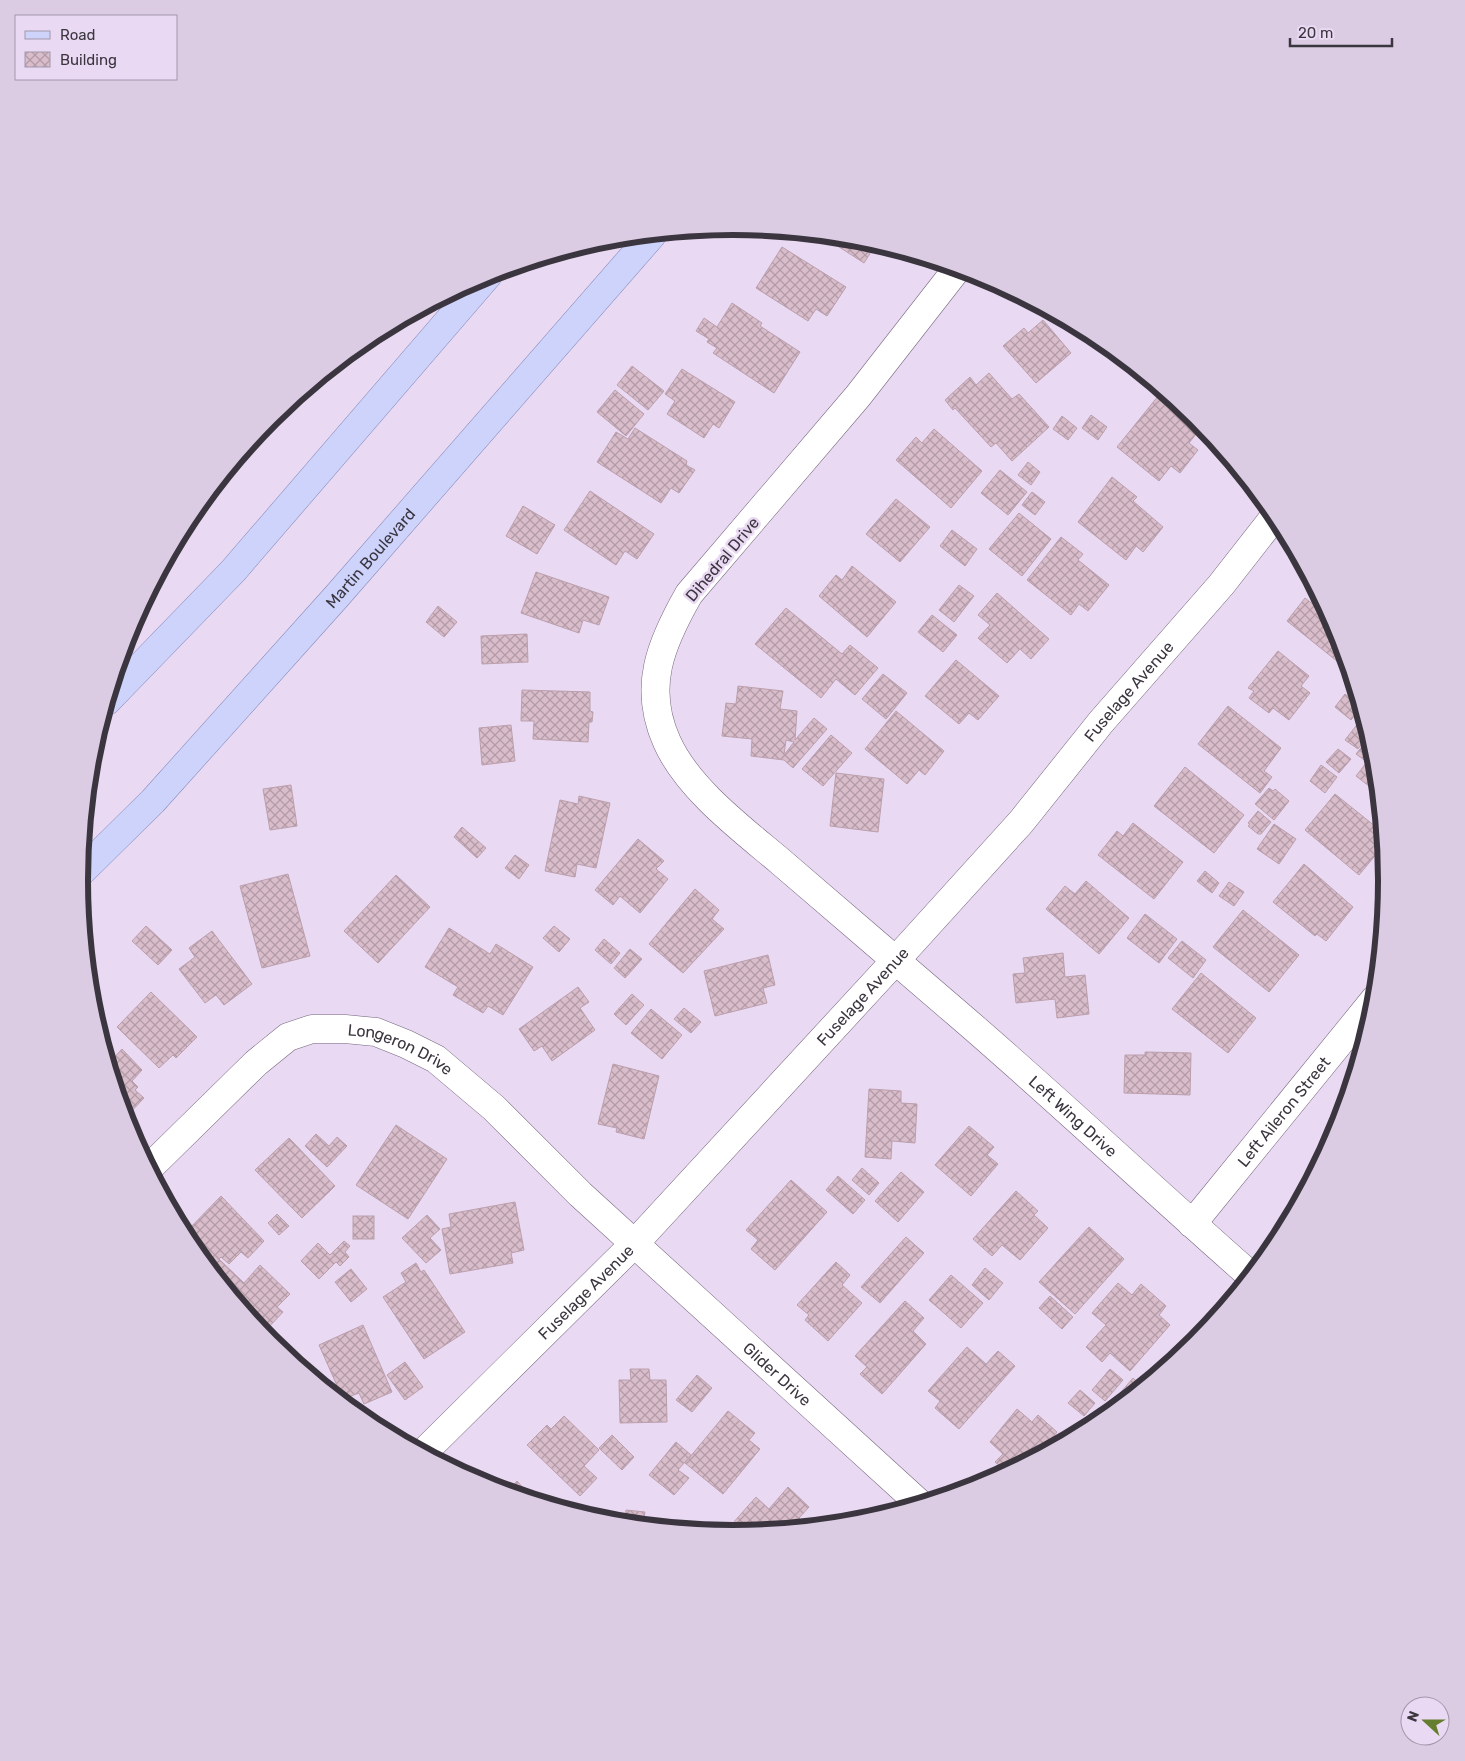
<svg xmlns="http://www.w3.org/2000/svg" width="1465" height="1761" font-family="Rubik,sans-serif">
<defs>
<pattern id="building-cross-hatch" width="8" height="8" patternUnits="userSpaceOnUse" patternTransform="scale(1.25)"><rect width="8" height="8" fill="#dabdcb"/><path d="M0 0l8 8M0 8l8-8" fill="none" stroke="#b29aa6"/></pattern>
</defs>
<rect width="100%" height="100%" fill="#e9d9f2"/>
<!-- building -->
<g fill="url(#building-cross-hatch)" stroke="#bb9fad" fill-rule="evenodd">
<polygon points="822,236 860,239 876,244 864,263"/>
<polygon points="782,247 846,287 827,316 816,309 808,321 756,288"/>
<polygon points="732,303 762,323 760,326 800,352 774,393 713,353 717,348 707,342 709,339 696,331 704,318 717,327"/>
<polygon points="1043,320 1071,353 1036,383 1003,346 1024,328 1028,333"/>
<polygon points="632,366 664,391 648,410 617,385"/>
<polygon points="682,369 735,402 719,428 713,424 704,438 667,414 675,401 665,394"/>
<polygon points="989,373 1012,399 1019,394 1049,427 1012,461 996,443 991,447 955,408 953,410 945,400 970,377 976,385"/>
<polygon points="615,390 644,414 626,436 597,412"/>
<polygon points="1159,395 1200,429 1189,443 1198,450 1180,473 1171,466 1159,481 1117,447"/>
<polygon points="1091,415 1107,427 1098,440 1082,428"/>
<polygon points="1062,416 1077,428 1068,440 1053,429"/>
<polygon points="635,428 687,461 686,465 695,470 679,493 671,488 661,503 597,462 616,432 628,439"/>
<polygon points="934,429 982,471 951,508 896,460 916,437 922,443"/>
<polygon points="1028,462 1040,472 1031,485 1018,475"/>
<polygon points="1000,470 1027,492 1008,515 981,493"/>
<polygon points="1112,477 1137,497 1133,501 1163,527 1143,552 1136,546 1126,560 1078,522"/>
<polygon points="590,491 654,534 637,559 625,551 616,565 564,530"/>
<polygon points="1032,492 1045,502 1035,515 1022,505"/>
<polygon points="896,499 930,527 900,562 866,534"/>
<polygon points="523,506 555,525 537,554 506,536"/>
<polygon points="1019,513 1051,539 1022,576 989,549"/>
<polygon points="952,530 977,549 965,566 940,546"/>
<polygon points="1061,537 1083,554 1078,560 1109,585 1088,611 1079,604 1071,615 1027,580"/>
<polygon points="852,566 896,602 867,637 819,596 836,575 842,580"/>
<polygon points="536,572 609,597 599,625 583,620 579,633 521,613"/>
<polygon points="959,585 974,596 954,622 939,610"/>
<polygon points="997,593 1049,639 1031,659 1020,649 1007,663 978,638 990,625 978,615"/>
<polygon points="1305,598 1314,605 1319,598 1337,631 1346,662 1343,666 1287,621"/>
<polygon points="438,606 457,622 444,637 426,622"/>
<polygon points="786,608 842,654 850,645 878,668 855,695 836,679 821,698 755,644"/>
<polygon points="932,615 957,635 943,652 918,632"/>
<polygon points="527,634 528,662 482,664 481,636"/>
<polygon points="1278,651 1309,676 1301,686 1310,693 1289,720 1273,708 1269,713 1249,698 1254,691 1248,688"/>
<polygon points="956,660 999,696 978,720 969,713 959,724 925,696"/>
<polygon points="883,674 907,693 886,719 862,699"/>
<path d="M738,686l45,5 -3,18 17,2 -2,29 19,-22 13,11 -34,39 -9,-8 -33,-4 1,-17 -30,-3 4,-33 10,1zM786,740l8,2 -10,13z"/>
<polygon points="522,690 590,692 590,711 593,712 592,722 589,722 588,742 533,739 534,721 521,721"/>
<polygon points="1345,694 1359,705 1360,709 1351,720 1335,707"/>
<polygon points="1228,706 1281,748 1264,771 1272,777 1260,793 1198,744"/>
<polygon points="896,711 944,751 925,775 919,770 907,784 865,749"/>
<polygon points="1363,717 1368,735 1358,749 1345,740"/>
<polygon points="511,725 515,761 482,765 479,728"/>
<polygon points="831,735 852,753 823,786 802,769"/>
<polygon points="1369,738 1374,753 1378,793 1356,776 1367,762 1356,754"/>
<polygon points="1338,749 1351,759 1339,773 1326,762"/>
<polygon points="1321,765 1337,777 1325,793 1310,781"/>
<polygon points="1185,767 1244,815 1214,853 1154,806"/>
<polygon points="836,773 884,779 878,832 830,826"/>
<polygon points="291,785 297,826 270,830 263,789"/>
<polygon points="1269,788 1273,791 1275,789 1289,801 1274,820 1255,804"/>
<polygon points="1335,794 1381,831 1383,846 1359,875 1305,830"/>
<polygon points="579,796 610,803 596,868 577,864 575,877 545,871 560,800 578,804"/>
<polygon points="1258,811 1271,822 1261,834 1258,834 1248,826 1250,824 1248,823"/>
<polygon points="1133,823 1183,862 1154,899 1098,855 1117,831 1123,836"/>
<polygon points="1274,824 1296,839 1279,864 1257,849"/>
<polygon points="462,827 486,848 477,858 454,837"/>
<polygon points="638,839 664,861 656,869 668,879 640,913 620,896 613,905 595,890"/>
<polygon points="515,855 529,865 519,879 505,868"/>
<polygon points="1304,864 1353,907 1326,941 1317,934 1315,936 1273,902"/>
<polygon points="1205,871 1219,883 1212,893 1197,881"/>
<polygon points="288,874 310,956 262,968 240,886"/>
<polygon points="396,875 430,907 378,963 344,931"/>
<polygon points="1086,881 1129,918 1099,954 1046,909 1065,886 1075,894"/>
<polygon points="1229,882 1244,892 1234,906 1219,896"/>
<polygon points="695,889 719,910 712,919 724,929 683,973 649,944"/>
<polygon points="1243,910 1299,955 1269,992 1213,947"/>
<polygon points="1145,914 1177,939 1159,963 1127,938"/>
<polygon points="146,926 172,950 158,965 132,941"/>
<polygon points="554,926 570,939 559,952 543,938"/>
<polygon points="449,928 490,954 496,944 533,967 503,1015 488,1006 483,1013 453,995 458,987 425,967"/>
<polygon points="212,931 252,984 224,1005 216,995 205,1003 179,969 195,957 189,948"/>
<polygon points="604,939 620,953 611,964 595,950"/>
<polygon points="1182,941 1206,960 1193,978 1168,958"/>
<polygon points="630,949 642,959 625,978 614,968"/>
<polygon points="1063,953 1065,977 1085,975 1089,1014 1057,1018 1055,999 1016,1003 1013,974 1025,973 1023,958"/>
<polygon points="768,955 775,985 763,988 767,1003 715,1016 704,971"/>
<polygon points="1201,973 1256,1018 1228,1053 1172,1009"/>
<polygon points="578,987 589,1002 580,1008 595,1030 552,1061 542,1046 534,1051 519,1029"/>
<polygon points="151,992 197,1037 176,1058 173,1055 159,1068 117,1027"/>
<polygon points="632,994 644,1005 626,1025 614,1014"/>
<polygon points="684,1008 701,1022 691,1033 674,1019"/>
<polygon points="651,1009 682,1035 662,1059 631,1033"/>
<polygon points="122,1049 142,1070 132,1081 138,1087 135,1090 144,1098 125,1118 107,1059 110,1062"/>
<polygon points="1145,1052 1191,1053 1190,1095 1124,1093 1125,1055 1145,1055"/>
<polygon points="613,1064 659,1076 644,1139 616,1132 617,1128 598,1124"/>
<polygon points="869,1089 901,1091 901,1103 917,1104 915,1143 892,1141 891,1159 865,1157"/>
<polygon points="396,1125 447,1159 408,1219 356,1185"/>
<polygon points="969,1126 994,1147 987,1155 998,1164 971,1196 935,1165"/>
<polygon points="316,1134 329,1146 337,1137 347,1146 327,1167 305,1146"/>
<polygon points="289,1138 335,1186 302,1218 255,1170"/>
<polygon points="862,1168 879,1183 869,1195 852,1180"/>
<polygon points="901,1172 924,1192 898,1222 875,1201"/>
<polygon points="838,1176 865,1200 853,1214 826,1190"/>
<polygon points="791,1180 827,1212 775,1270 751,1249 758,1240 746,1230"/>
<polygon points="1016,1191 1038,1211 1034,1215 1048,1228 1020,1260 1002,1245 992,1256 973,1239"/>
<polygon points="221,1196 264,1241 248,1258 241,1252 229,1264 221,1257 219,1259 244,1283 260,1265 290,1294 277,1307 283,1312 267,1329 259,1321 257,1323 241,1307 230,1294 231,1293 227,1290 188,1241 193,1237 187,1231"/>
<polygon points="515,1202 524,1250 511,1253 513,1263 450,1274 442,1229 451,1227 449,1214"/>
<polygon points="277,1214 289,1226 279,1235 268,1223"/>
<polygon points="427,1215 440,1229 430,1238 441,1250 426,1263 402,1238"/>
<rect x="353" y="1216" width="21" height="23"/>
<polygon points="1089,1227 1124,1259 1075,1314 1039,1282"/>
<polygon points="906,1237 924,1253 880,1303 861,1287"/>
<polygon points="344,1241 350,1246 345,1252 349,1257 340,1266 336,1262 319,1279 301,1261 318,1243 330,1255"/>
<polygon points="836,1262 850,1275 842,1285 862,1303 828,1341 805,1320 809,1315 797,1305"/>
<polygon points="416,1263 421,1272 424,1270 465,1332 424,1359 383,1297 406,1282 401,1273"/>
<polygon points="985,1268 1003,1283 989,1300 972,1285"/>
<polygon points="351,1269 367,1289 351,1302 335,1282"/>
<polygon points="951,1275 983,1303 961,1328 929,1300"/>
<polygon points="1118,1283 1132,1295 1141,1284 1166,1306 1159,1315 1170,1325 1130,1371 1110,1353 1102,1362 1086,1347 1106,1325 1092,1313"/>
<polygon points="1050,1296 1073,1317 1062,1329 1039,1308"/>
<polygon points="905,1301 924,1318 913,1331 926,1344 882,1394 860,1374 867,1367 855,1356"/>
<polygon points="363,1325 392,1392 364,1404 359,1393 343,1399 319,1345"/>
<polygon points="967,1347 986,1364 998,1351 1015,1366 959,1429 935,1408 940,1401 928,1391"/>
<polygon points="405,1362 423,1387 405,1400 387,1375"/>
<polygon points="630,1369 649,1369 650,1380 666,1380 667,1422 620,1423 619,1380 631,1380"/>
<polygon points="1110,1369 1123,1380 1105,1401 1092,1390"/>
<polygon points="697,1375 712,1388 692,1412 676,1400"/>
<polygon points="1133,1378 1142,1386 1113,1410 1109,1406"/>
<polygon points="1080,1390 1095,1403 1084,1416 1068,1403"/>
<polygon points="1017,1409 1032,1422 1038,1415 1057,1432 1038,1455 1007,1472 995,1462 1003,1454 990,1442"/>
<polygon points="728,1411 755,1433 749,1440 760,1449 723,1494 685,1463"/>
<polygon points="564,1416 599,1450 584,1466 597,1478 580,1496 527,1445 547,1425 551,1429"/>
<polygon points="612,1435 634,1457 622,1470 599,1448"/>
<polygon points="676,1442 691,1455 678,1470 689,1478 674,1495 649,1475"/>
<polygon points="517,1481 535,1501 507,1492"/>
<polygon points="499,1485 505,1491 495,1488"/>
<polygon points="788,1487 809,1507 799,1518 808,1527 732,1534 724,1533 756,1497 769,1509"/>
<polygon points="589,1509 601,1520 583,1515"/>
<polygon points="626,1510 645,1512 643,1525 625,1524"/>
</g>
<g fill="none" stroke-linecap="round" stroke-linejoin="round">
<!-- minor casing -->
<g stroke="#75677e" stroke-width="29">
<g id="minor">
<path id="s1" d="M957,269l-99,127 -169,198c-28,49 -47,93 -22,148 21,47 75,87 114,120 59,51 118,101 177,152 99,85 194,175 292,261"/>
<path id="s2" d="M149,1168l107,-105 32,-26 24,-8h33l31,3 30,12 30,15 58,49 86,86 340,310"/>
<path id="s3" d="M1192,1224l183,-225"/>
<path id="s4" d="M423,1453l212,-210 260,-282 126,-139 80,-100 120,-137 54,-69"/>
</g>
</g>
<!-- major casing -->
<g stroke="#8488b8" stroke-width="29">
<g id="major">
<polyline points="107,701 233,571 488,275"/>
<path id="s5" d="M79,874l74,-73 184,-205 315,-361"/>
</g>
</g>
<!-- minor -->
<use href="#minor" stroke="#fff" stroke-width="28"/>
<!-- major -->
<use href="#major" stroke="#cdd3fb" stroke-width="28"/>
</g>
<g text-anchor="middle" stroke-width="5" stroke-linejoin="round" paint-order="stroke">
<!-- street labels -->
<g font-size="16" fill="#3b353f" stroke="#e9d9f2">
<text dy="6" stroke="none"><textPath href="#s5" startOffset="430">Martin Boulevard</textPath></text>
<text transform="translate(722 559) rotate(-50)" y="6">Dihedral Drive</text>
<text dy="6" stroke="none"><textPath href="#s4" startOffset="1039">Fuselage Avenue</textPath></text>
<text dy="6" stroke="none"><textPath href="#s4" startOffset="634">Fuselage Avenue</textPath></text>
<text dy="6" stroke="none"><textPath href="#s2" startOffset="309">Longeron Drive</textPath></text>
<text dy="6" stroke="none"><textPath href="#s3" startOffset="145">Left Aileron Street</textPath></text>
<text dy="6" stroke="none"><textPath href="#s1" startOffset="1132">Left Wing Drive</textPath></text>
<text dy="6" stroke="none"><textPath href="#s4" startOffset="229">Fuselage Avenue</textPath></text>
<text dy="6" stroke="none"><textPath href="#s2" startOffset="811">Glider Drive</textPath></text>
</g>
</g>
<!-- crop -->
<path d="M0 0H1465V1761H0ZM88 880a645 645 0 1 1 1290 0a645 645 0 1 1-1290 0Z" fill="#dbcce4" fill-rule="evenodd"/>
<path fill="none" stroke="#3b353f" stroke-width="6" d="M88 880a645 645 0 1 1 1290 0a645 645 0 1 1-1290 0Z"/>
<!-- legend -->
<rect x="15" y="15" width="162" height="65" fill="#e9d9f2" stroke="#a397aa"/>
<rect x="25" y="31" width="25" height="8" fill="#cdd3fb" stroke="#a397aa"/>
<text x="60" y="40" font-size="15" fill="#3b353f">Road</text>
<rect x="25" y="52" width="25" height="15" fill="url(#building-cross-hatch)" stroke="#a397aa"/>
<text x="60" y="65" font-size="15" fill="#3b353f">Building</text>
<!-- north arrow -->
<g transform="translate(1425 1721) rotate(291)"><circle r="24" fill="#e9d9f2" stroke="#a397aa"/>
<path d="M0-4L9 19L0 12L-9 19Z" fill="#657d2f"/>
<text y="-8" font-size="14" font-weight="bold" text-anchor="middle" fill="#3b353f">N</text>
</g>
<!-- scale -->
<path d="M1290 38v8h102v-8" fill="none" stroke="#3b353f" stroke-width="2.5"/>
<text x="1298" y="38" font-size="15" fill="#3b353f" stroke="#e9d9f2" stroke-width="4" paint-order="stroke">20 m</text>
</svg>
